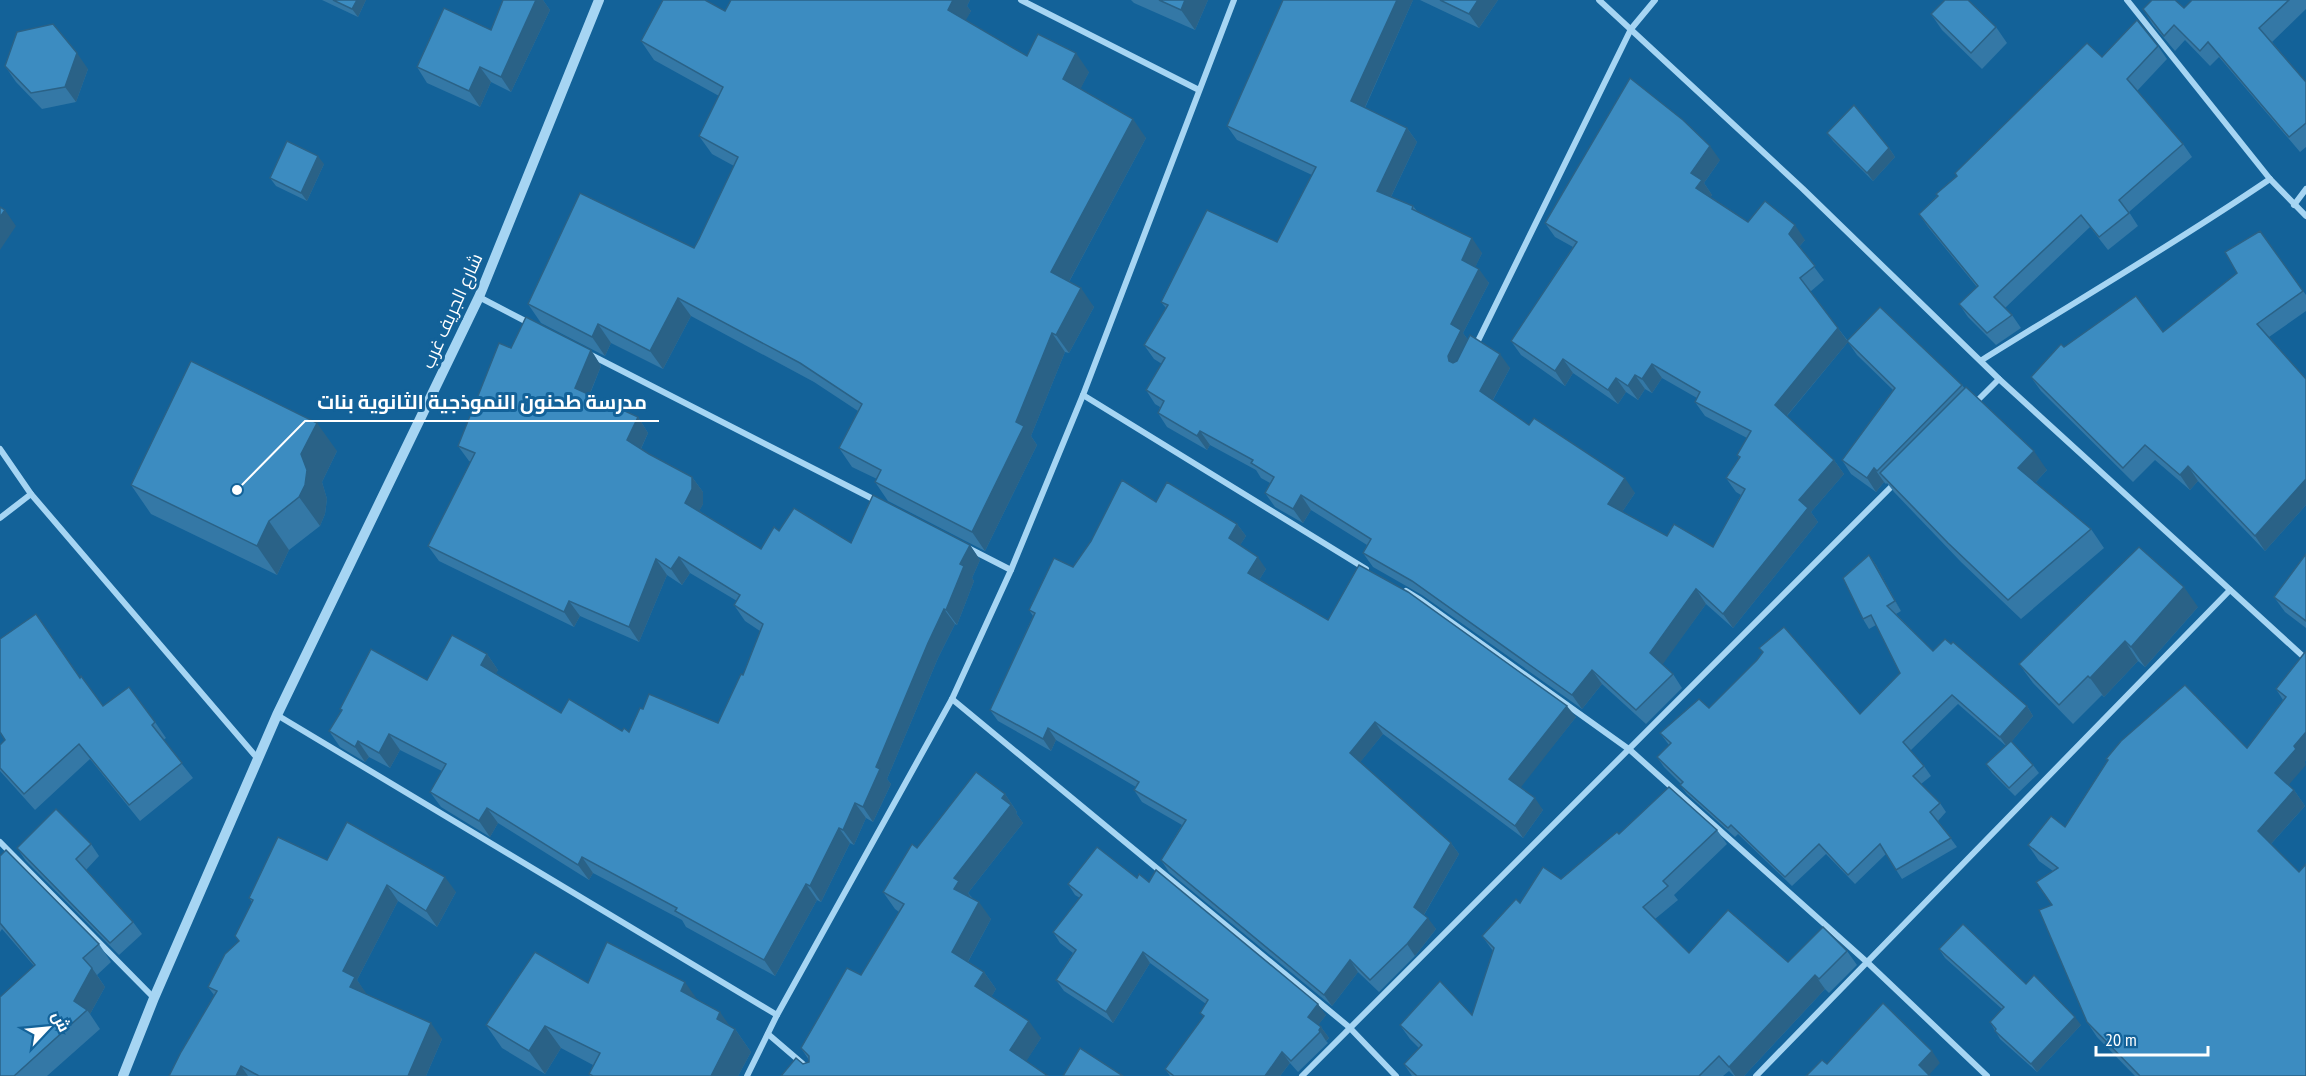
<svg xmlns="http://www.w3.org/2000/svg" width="2306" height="1076" font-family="'PT Sans Narrow',Cairo,sans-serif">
<rect width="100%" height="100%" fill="#136299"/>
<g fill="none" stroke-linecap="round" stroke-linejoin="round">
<!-- minor -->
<g stroke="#a6d5f3" stroke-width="6">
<polyline points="1021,0 1199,90"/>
<polyline points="1599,0 1803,189 1999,379 2306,659"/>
<polyline points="2127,0 2270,179 2306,216"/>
<polyline points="2294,205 2306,189"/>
<polyline points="479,297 529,323"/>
<polyline points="1475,347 1631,29 1655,0"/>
<polyline points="589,354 879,502"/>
<path d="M1982,360c96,-60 194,-117 288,-181"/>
<polyline points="1083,395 1366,569"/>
<polyline points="1974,404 1999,379"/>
<polyline points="0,449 31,494 258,759"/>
<polyline points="0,518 31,494"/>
<polyline points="968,548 1011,570"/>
<polyline points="1406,591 1419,599 1630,750 1868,963 1987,1076"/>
<polyline points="952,699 1349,1027 1396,1076"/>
<polyline points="277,715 777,1015"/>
<polyline points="0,842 154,998"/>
<polyline points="768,1034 803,1064"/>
<polyline points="747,1076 777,1015 952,699 1011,570 1083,395 1234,0"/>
<polyline points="1302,1076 1895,483"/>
<polyline points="1756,1076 2230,590"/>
</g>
<!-- tertiary -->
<polyline stroke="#a6d5f3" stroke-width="10" points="123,1076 154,998 277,715 479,297 599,0"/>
</g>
<!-- wall -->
<g fill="#3478a6">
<polygon points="322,0 366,0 358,17"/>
<polygon points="503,0 543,0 550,10 511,92 491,82 480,107 427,83 417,67 491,30"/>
<polygon points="731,0 970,0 967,6 971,11 965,20 1027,56 1089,72 1080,89 1146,138 1069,282 1094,307 1069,353 1065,352 1031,436 1037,445 985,551 888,501 875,482 877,479 852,467 839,448 858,411 814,382 691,316 663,369 611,343 605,356 541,323 528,304 694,248 699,239 734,166 712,154 699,136 719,96 654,60 641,41 725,11"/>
<polygon points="1131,0 1208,0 1195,30 1134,3"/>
<polygon points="1413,0 1365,108 1407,128 1417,142 1391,197 1413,206 1417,211 1482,253 1475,267 1489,283 1463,333 1468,340 1510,368 1493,400 1529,425 1635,493 1622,512 1667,536 1713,547 1741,495 1736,492 1726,478 1739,458 1737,455 1747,438 1705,416 1695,402 1697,398 1662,378 1652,393 1645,389 1638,400 1626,392 1618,404 1573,373 1565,386 1521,355 1511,341 1573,247 1555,237 1545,223 1720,160 1704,183 1712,195 1710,197 1748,222 1805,240 1799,247 1824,280 1810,292 1848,341 1962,385 1965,389 2047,470 2035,483 2091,529 2104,548 2021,619 1961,562 1894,492 1887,483 1886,484 1884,482 1876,492 1851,474 1842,460 1893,390 1857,355 1848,342 1787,416 1834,460 1844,474 1811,512 1818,522 1733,628 1706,604 1662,664 1673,674 1682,688 1646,724 1602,684 1582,709 1422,595 1373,567 1363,553 1367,545 1311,510 1303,523 1275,507 1265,493 1270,483 1261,478 1256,470 1210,445 1207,450 1167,427 1158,413 1160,407 1155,404 1146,390 1162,364 1154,359 1144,345 1166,308 1161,302 1277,242 1312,175 1237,140 1227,126"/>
<polygon points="1420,0 1498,0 1479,28"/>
<polygon points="2192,0 2306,0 2306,9 2272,42 2306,82 2306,147 2300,152 2219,57 2210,66 2185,40 2175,51 2153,25 2143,9 2184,8"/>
<polygon points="1931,14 1996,27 2007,43 1982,69 1942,30"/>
<polygon points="2158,46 2167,59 2137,91 2183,144 2192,157 2129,212 2138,226 2108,250 2090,227 2005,308 2012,315 2021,328 1996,345 1968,317 1959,304 1977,287 1928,227 1919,214 1957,176 1955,173 2102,57"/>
<polygon points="5,66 88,69 76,102 42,109 16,82"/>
<polygon points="1827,133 1889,148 1895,157 1873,181 1833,141"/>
<polygon points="324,164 307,201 276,186 270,178"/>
<polygon points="2260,231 2306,295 2306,311 2269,337 2306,379 2306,505 2265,551 2198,481 2190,490 2155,460 2133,482 2041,391 2031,377 2064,347 2163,332 2237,273"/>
<polygon points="591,350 601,366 590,394 638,417 648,433 641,449 649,454 692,477 703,492 703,504 699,511 761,549 779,531 851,543 970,545 980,560 972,578 974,581 957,625 955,624 938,658 887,779 891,784 873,822 866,818 854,845 850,843 821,902 817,900 775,976 686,927 682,920 593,873 589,880 498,823 490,837 441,807 430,792 442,771 400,750 390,768 369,757 365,762 340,747 329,731 342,712 340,709 427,680 487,654 498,670 495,674 561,713 622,731 629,732 643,709 718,723 743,675 760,631 745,621 734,605 737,601 690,573 682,585 667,575 639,642 580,616 574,627 439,561 428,546 471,462 469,461 458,446"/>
<polygon points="337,451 322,482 327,499 325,514 320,526 289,550 277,575 151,514 131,485"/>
<polygon points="1156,502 1237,524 1246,536 1240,545 1266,569 1259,580 1328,620 1576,717 1520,787 1543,810 1523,838 1383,734 1360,762 1451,843 1459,854 1424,915 1436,929 1415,956 1379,992 1358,972 1332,1006 1169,872 1161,860 1182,825 1142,802 1134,790 1136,787 1056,740 1051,751 998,721 990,710 1033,616 1029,610 1073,567"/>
<polygon points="2306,554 2306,628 2285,612 2274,597"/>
<polygon points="1869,555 1876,565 1901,611 1896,614 1933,651 1951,644 2027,706 2033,716 2011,742 2033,765 2039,773 2015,796 1992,773 1986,764 2006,746 1958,704 1910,751 1924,766 1931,776 1921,784 1940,803 1946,812 1938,821 1957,847 1902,879 1886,854 1855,884 1826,854 1792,886 1738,834 1735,837 1687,794 1680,785 1681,784 1664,767 1657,757 1669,745 1660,733 1709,708 1757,660 1763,653 1759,648 1860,714 1900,673 1876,625 1869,629 1863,619"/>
<polygon points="2198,607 2145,667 2138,661 2104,697 2102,695 2073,724 2033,683 2019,664"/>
<polygon points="2306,651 2306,760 2288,785 2294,790 2305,806 2271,844 2306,1076 2135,1076 2097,1037 2087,1022 2052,905 2053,871 2039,861 2028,845 2065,827 2108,761 2106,759 2247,748 2283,700 2276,689"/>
<polygon points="80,678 103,706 155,722 166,738 163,740 193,778 140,821 90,759 35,810 0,771 0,745"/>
<polygon points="1005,794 1017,812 1016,813 1023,823 968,893 991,919 968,962 984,972 996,989 991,997 1041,1038 1026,1061 803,1064 809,1062 809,1060 801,1048 861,975 899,912 895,909 883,892 917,848"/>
<polygon points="1717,830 1727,844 1674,895 1678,900 1655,919 1689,953 1788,962 1847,951 1857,965 1829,993 1825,989 1744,1076 1734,1076 1729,1071 1723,1076 1412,1076 1404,1064 1419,1048 1410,1039 1400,1025 1472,1015 1493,951 1482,936 1520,903 1561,879 1619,834"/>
<polygon points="91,844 99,856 86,870 133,922 142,934 119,955 26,861 17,848"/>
<polygon points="0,856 99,944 111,962 97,975 105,987 90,1014 100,1029 47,1076 0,1076 34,966 2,929 0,932"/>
<polygon points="327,860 456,892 437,927 398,901 357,980 366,994 442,1039 426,1076 169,1076 214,995 208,987 239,942 235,936 252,902 249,898"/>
<polygon points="1137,878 1326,1015 1318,1025 1321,1027 1329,1038 1326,1041 1328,1043 1298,1072 1290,1063 1280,1076 1170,1076 1165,1069 1204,1017 1200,1013 1206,1004 1150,963 1113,1023 1064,991 1056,980 1073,953 1060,943 1053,932 1080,898 1075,895 1068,884"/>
<polygon points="1939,949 2026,984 2081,1025 2037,1072 2000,1039 1990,1022 2002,1009 1945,958"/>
<polygon points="588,983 698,1000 730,1026 735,1029 751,1052 738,1076 590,1076 589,1074 593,1065 561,1048 545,1074 502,1048 486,1025"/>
</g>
<!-- shaded-wall -->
<g fill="#2a6287">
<polygon points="357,0 366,0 358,17 352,9"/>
<polygon points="536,0 543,0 550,10 511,92 501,77"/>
<polygon points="953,0 970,0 967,6 971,11 961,29 948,10"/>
<polygon points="1185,0 1208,0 1195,30 1181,10"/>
<polygon points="1397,0 1413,0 1361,116 1351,101"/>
<polygon points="1478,0 1498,0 1479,28 1469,14"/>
<polygon points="77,53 88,69 76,102 65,87"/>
<polygon points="1076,53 1089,72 1076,98 1063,79"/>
<polygon points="480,67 491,82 480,107 469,91"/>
<polygon points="1133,119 1146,138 1064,291 1051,272"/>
<polygon points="1407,128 1417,142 1387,205 1377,191"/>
<polygon points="1710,146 1720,160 1704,183 1712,195 1706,202 1696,188 1691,173"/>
<polygon points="1889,148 1895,157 1873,181 1867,173"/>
<polygon points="318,156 324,164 307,201 301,193"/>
<polygon points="5,210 16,226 0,250 0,217"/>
<polygon points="1795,225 1805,240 1798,248 1789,234"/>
<polygon points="1472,238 1482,253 1472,274 1462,260"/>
<polygon points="1479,269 1489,283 1463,333 1471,344 1458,370 1449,361 1448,356 1451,324"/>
<polygon points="1081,288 1094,307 1069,353 1056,335"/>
<polygon points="678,298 691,316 663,369 650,351"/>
<polygon points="598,324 611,343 605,356 592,337"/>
<polygon points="1838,328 1848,342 1784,419 1775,405"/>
<polygon points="1052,333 1065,352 1031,436 1037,445 985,551 972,532"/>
<polygon points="591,350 601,366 586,403 575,388"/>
<polygon points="1500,354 1510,368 1490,405 1480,391"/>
<polygon points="1563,359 1573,373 1565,386 1555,371"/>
<polygon points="1652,364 1662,378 1652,393 1642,379"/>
<polygon points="1635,375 1645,389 1638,400 1628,386"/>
<polygon points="1616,378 1626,392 1618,404 1608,390"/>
<polygon points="638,417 648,433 638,455 627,440"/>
<polygon points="317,423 337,451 322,482 327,499 325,514 320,526 299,497 301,454"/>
<polygon points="1200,431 1210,445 1207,450 1197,436"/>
<polygon points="2034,451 2047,470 2031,487 2018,468"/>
<polygon points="1834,460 1844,474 1811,512 1818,522 1733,628 1723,614 1799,500"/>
<polygon points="2188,466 2198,481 2190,490 2180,475"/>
<polygon points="1874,468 1884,482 1876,492 1867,478"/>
<polygon points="692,477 703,492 703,504 696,518 685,503"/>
<polygon points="1625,478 1635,493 1618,518 1608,504"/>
<polygon points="2306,479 2306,505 2265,551 2255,536"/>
<polygon points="1301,495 1311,510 1303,523 1293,509"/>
<polygon points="269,521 289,550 277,575 257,546"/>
<polygon points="1237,524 1246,536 1237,550 1229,538"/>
<polygon points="970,545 980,560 972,578 974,581 957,625 946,610 960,564"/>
<polygon points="1869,555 1876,565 1901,611 1895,601"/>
<polygon points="679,557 690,573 682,585 671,569"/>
<polygon points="1258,557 1266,569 1256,585 1248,573"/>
<polygon points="656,559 667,575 639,642 629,627"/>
<polygon points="2184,587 2198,607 2145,667 2131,647"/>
<polygon points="1696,589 1706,604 1660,668 1650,653"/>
<polygon points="569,601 580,616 574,627 564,612"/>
<polygon points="944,609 955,624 938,658 887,779 891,784 873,822 863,807 876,767 928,643"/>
<polygon points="2125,641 2138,661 2104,697 2090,678"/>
<polygon points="487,654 498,670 492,681 481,665"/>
<polygon points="1592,670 1602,684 1582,709 1572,695"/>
<polygon points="1567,706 1576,717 1518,791 1509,779"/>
<polygon points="2027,706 2033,716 2007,747 2000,737"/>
<polygon points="1375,722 1383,734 1358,765 1350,753"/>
<polygon points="1048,728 1056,740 1051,751 1043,739"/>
<polygon points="2306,732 2306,760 2305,762 2306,765 2286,788 2275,773 2294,746"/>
<polygon points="389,734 400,750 390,768 379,753"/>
<polygon points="358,741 369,757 365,762 355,747"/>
<polygon points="2294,790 2305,806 2269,846 2258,831"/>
<polygon points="1005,794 1017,812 1016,813 1023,823 968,893 972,899 954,889 954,878"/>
<polygon points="1535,798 1543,810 1523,838 1515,826"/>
<polygon points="855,803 866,818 854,845 843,830"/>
<polygon points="487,808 498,823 490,837 479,821"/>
<polygon points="839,828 850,843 821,902 810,886"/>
<polygon points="1451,843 1459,854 1422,918 1414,907"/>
<polygon points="582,857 593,873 589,880 578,865"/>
<polygon points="445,877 456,892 437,927 426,911"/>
<polygon points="806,884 817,900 775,976 764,960"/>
<polygon points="387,885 398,901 357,980 366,993 361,1002 350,987 343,971"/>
<polygon points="979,902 991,919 964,969 952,952"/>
<polygon points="1428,918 1436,929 1415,956 1407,944"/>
<polygon points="1143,952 1150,963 1113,1023 1106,1012"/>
<polygon points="1350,960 1358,972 1332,1006 1324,995"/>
<polygon points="92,968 105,987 90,1014 87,1010 74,1001"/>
<polygon points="984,972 996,989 987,1004 975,986"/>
<polygon points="1815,975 1825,989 1744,1076 1735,1076 1729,1067"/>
<polygon points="685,982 701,1005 681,991"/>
<polygon points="1318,1004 1326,1015 1316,1028 1308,1017"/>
<polygon points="720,1012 734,1032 735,1029 751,1052 738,1076 711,1076 717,1019"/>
<polygon points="2075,1017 2081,1025 2037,1072 2031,1064"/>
<polygon points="1029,1021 1041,1038 1022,1068 1010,1050"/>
<polygon points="431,1023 442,1039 426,1076 408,1076"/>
<polygon points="545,1026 561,1048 545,1074 529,1051"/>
<polygon points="1321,1027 1329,1038 1326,1041 1319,1030"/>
<polygon points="1932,1051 1940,1063 1928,1076 1919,1065"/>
<polygon points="1282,1052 1290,1063 1280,1076 1265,1076"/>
<polygon points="241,1066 248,1076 236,1076"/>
</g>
<!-- building -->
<g fill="#3c8cc1" stroke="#2a6287" stroke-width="1.5">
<polygon points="333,0 357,0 352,9"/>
<polygon points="503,0 536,0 501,77 480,67 469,91 417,67 444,8 491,30"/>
<polygon points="663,0 705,0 725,11 731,0 953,0 948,10 1027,56 1038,34 1076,53 1063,79 1133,119 1051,272 1081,288 1056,335 1052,333 1016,422 1024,426 972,532 875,482 881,470 839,448 862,404 800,363 678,298 650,351 598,324 592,337 528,304 580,193 694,248 699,239 738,157 699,136 723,87 641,41"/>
<polygon points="1159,0 1185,0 1181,10"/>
<polygon points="1283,0 1397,0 1351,101 1407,128 1377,191 1413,206 1412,209 1472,238 1462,260 1479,269 1451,324 1461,330 1448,356 1449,361 1453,363 1457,361 1470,335 1500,354 1480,391 1529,425 1534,418 1625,478 1608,504 1667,536 1674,524 1713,547 1745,489 1726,478 1740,457 1737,455 1751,431 1695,402 1700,392 1652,364 1642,379 1635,375 1628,386 1616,378 1608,390 1563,359 1555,371 1511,341 1577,242 1545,223 1630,78 1683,120 1710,146 1691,173 1702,180 1696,188 1748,222 1765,201 1795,225 1789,234 1815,266 1800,278 1838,328 1775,405 1834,460 1799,500 1808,508 1723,614 1696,589 1650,653 1673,674 1636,710 1592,670 1572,695 1412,581 1363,553 1371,539 1301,495 1293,509 1265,493 1274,477 1251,463 1253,460 1200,431 1197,436 1158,413 1164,401 1146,390 1165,358 1144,345 1168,305 1161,302 1207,210 1277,242 1316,167 1227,126"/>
<polygon points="1440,0 1478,0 1469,14"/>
<polygon points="1945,0 1968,0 1996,27 1971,53 1931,14"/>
<polygon points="2152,0 2175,0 2184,8 2192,0 2289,0 2259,28 2306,82 2306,123 2289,137 2208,42 2200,51 2174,25 2164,36 2143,9"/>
<polygon points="2137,20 2158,46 2127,79 2183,144 2119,200 2129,213 2099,237 2081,215 1994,297 2012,315 1987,333 1959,304 1978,286 1919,214 1938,196 1936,194 1957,176 1955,173 2087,43 2102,57"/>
<polygon points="53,24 77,53 65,87 31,93 5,66 17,32"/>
<polygon points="1854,105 1889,148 1867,173 1827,133"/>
<polygon points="287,141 318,156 301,193 270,178"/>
<polygon points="0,207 5,210 0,217"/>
<polygon points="2260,231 2303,291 2257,324 2306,379 2306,479 2255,536 2188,466 2180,475 2145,445 2123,468 2031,377 2061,344 2064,347 2136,296 2163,332 2237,273 2225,252"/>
<polygon points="1880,307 1962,385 1877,471 1874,468 1867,478 1842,460 1895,388 1847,341"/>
<polygon points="526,317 591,350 575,388 638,417 627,440 649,454 692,477 692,489 685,503 761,549 774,527 779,531 794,508 851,543 873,495 970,545 960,564 964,566 946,610 944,609 928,643 876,767 880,769 863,807 855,803 843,830 839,828 810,886 806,884 764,960 675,911 677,908 582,857 578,865 487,808 479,821 430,792 446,764 389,734 379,753 358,741 355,747 329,731 342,710 340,709 371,649 427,680 452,635 487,654 481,665 561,713 569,699 622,731 624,728 629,732 640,708 643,709 649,694 718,723 741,674 743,675 763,624 734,605 740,595 679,557 671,569 656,559 629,627 569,601 564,612 428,546 475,453 458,446 499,343 511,348"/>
<polygon points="191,361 317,423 301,454 307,470 305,485 299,497 269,521 257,546 131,485"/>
<polygon points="1966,387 2034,451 2018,468 2091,529 2008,600 1948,543 1880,473"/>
<polygon points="1122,480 1156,502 1167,482 1237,524 1229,538 1258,557 1248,573 1328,620 1359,565 1408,592 1567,706 1509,779 1535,798 1515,826 1375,722 1350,753 1451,843 1414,907 1428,918 1407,944 1370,980 1350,960 1324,995 1161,860 1186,820 1134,790 1139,782 1048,728 1043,739 990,710 1035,613 1029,610 1054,558 1073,567 1091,541"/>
<polygon points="2139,547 2184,587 2131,647 2125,641 2090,678 2088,676 2059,705 2019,664"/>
<polygon points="2306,554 2306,621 2274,597"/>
<polygon points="1869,555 1895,601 1887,606 1933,651 1945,639 1951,644 1953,642 2027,706 2000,737 1952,695 1903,742 1924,766 1913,776 1940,803 1930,812 1951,838 1896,870 1880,844 1848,875 1819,844 1785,877 1731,825 1728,828 1680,785 1683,782 1657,757 1671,743 1660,733 1699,699 1709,708 1757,660 1763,652 1759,648 1784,627 1860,714 1900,673 1871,615 1863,619 1843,578"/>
<polygon points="36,614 80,678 81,676 103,706 129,687 155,722 152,725 182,763 129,805 79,744 24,794 0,768 0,745 5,740 0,732 0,639"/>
<polygon points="2306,651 2306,732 2294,746 2296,749 2275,773 2294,790 2258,831 2299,872 2306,864 2306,1076 2140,1076 2087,1022 2039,910 2052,905 2036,882 2058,868 2028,845 2051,816 2065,827 2108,760 2106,759 2121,741 2185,685 2247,748 2286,697 2276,689"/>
<polygon points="2011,741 2033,765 2009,788 1986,764"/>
<polygon points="976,772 1005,794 1002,798 1011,805 954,878 959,881 954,889 979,902 952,952 984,972 975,986 1029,1021 1010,1050 1048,1076 781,1076 796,1058 803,1064 809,1062 809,1056 801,1048 847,968 861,975 904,904 883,892 912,844 917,848"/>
<polygon points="1669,787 1717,830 1663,881 1668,886 1643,907 1689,953 1728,910 1788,962 1823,927 1847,951 1819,979 1815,975 1729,1067 1719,1056 1699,1076 1417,1076 1404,1064 1422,1045 1400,1025 1440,981 1472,1015 1494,948 1482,936 1516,899 1520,903 1543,867 1561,879 1617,832 1619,834"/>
<polygon points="56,809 91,844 76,859 133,922 110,943 17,848"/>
<polygon points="347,822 445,877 426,911 387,885 343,971 355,977 350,987 431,1023 408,1076 259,1076 241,1066 236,1076 169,1076 181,1052 217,991 208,987 225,954 239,941 235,936 253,900 249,898 278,837 327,860"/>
<polygon points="1097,847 1137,878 1139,874 1149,882 1156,870 1318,1004 1308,1017 1321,1027 1319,1030 1320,1032 1291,1061 1282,1052 1265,1076 1174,1076 1165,1069 1204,1016 1200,1013 1208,1000 1143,952 1106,1012 1056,980 1076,950 1053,932 1082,895 1068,884"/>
<polygon points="6,850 99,944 83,958 92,968 74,1001 87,1010 14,1076 0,1076 0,997 35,965 0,923 0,856"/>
<polygon points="1963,924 2026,984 2034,975 2075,1017 2031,1064 1995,1031 1996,1029 1990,1022 2004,1007 1939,949"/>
<polygon points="607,942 685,982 681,991 720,1012 717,1019 735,1029 711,1076 593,1076 589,1074 600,1053 545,1026 529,1051 486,1025 535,952 588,983"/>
<polygon points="1883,1003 1932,1051 1919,1065 1930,1076 1806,1076 1822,1060 1827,1064"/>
<polygon points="1080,1048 1123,1076 1063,1076"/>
</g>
<g text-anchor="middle" stroke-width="6" stroke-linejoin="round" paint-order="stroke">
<!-- street labels -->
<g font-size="18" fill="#fff" stroke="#136299">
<text transform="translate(452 311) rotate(-66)" y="6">شارع الجريف غرب</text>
</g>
</g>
<!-- callouts -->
<path fill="none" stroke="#fff" stroke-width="2" d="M237 490L305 421H659"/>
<circle fill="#fff" stroke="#136299" stroke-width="2" cx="237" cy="490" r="6"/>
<g font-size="20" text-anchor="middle" font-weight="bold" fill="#fff" stroke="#136299" stroke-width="6" stroke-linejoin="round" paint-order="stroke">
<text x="482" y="409">مدرسة طحنون النموذجية الثانوية بنات</text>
</g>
<!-- north arrow -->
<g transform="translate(48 1028) rotate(64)" stroke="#136299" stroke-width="4.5" paint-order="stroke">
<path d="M0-4.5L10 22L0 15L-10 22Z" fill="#ffffff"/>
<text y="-9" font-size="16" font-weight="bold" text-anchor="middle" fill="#ffffff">ش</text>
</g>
<!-- scale -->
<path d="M2096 1046v9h112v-9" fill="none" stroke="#ffffff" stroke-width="3"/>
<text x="2105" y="1046" font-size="18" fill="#ffffff" stroke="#136299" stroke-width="4.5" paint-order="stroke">20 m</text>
</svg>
